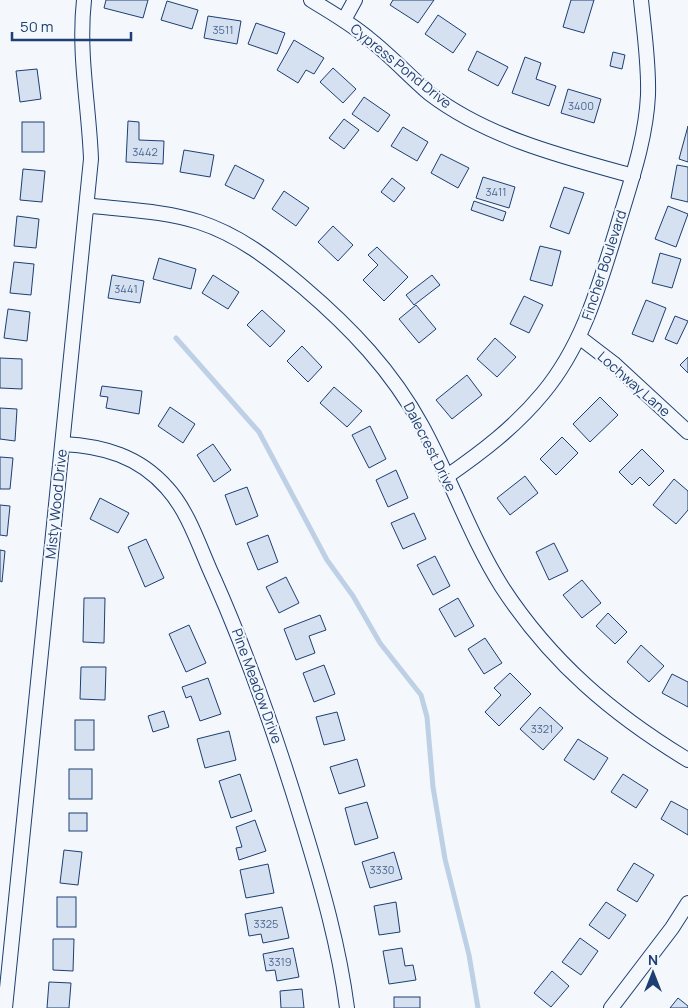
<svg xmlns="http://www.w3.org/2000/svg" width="688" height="1008" font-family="Manrope,sans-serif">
<rect width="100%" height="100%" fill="#f4f7fb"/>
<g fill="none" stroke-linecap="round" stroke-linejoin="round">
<!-- stream -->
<polyline stroke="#bed0e5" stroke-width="5" points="176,338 259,432 327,560 353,596 380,643 421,695 427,717 433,787 445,859 469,955 478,1008"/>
</g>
<!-- building -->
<g fill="#d5e0f0" stroke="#1d3f73">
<polygon points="106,0 148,0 143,18 104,8"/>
<polygon points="393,0 434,0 418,23 390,5"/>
<polygon points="571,0 594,0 584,33 563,27"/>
<polygon points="167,1 198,10 192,29 161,20"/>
<polygon points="438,15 466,34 453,53 425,34"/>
<polygon points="208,16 241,21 237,44 204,38"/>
<polygon points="256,23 285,33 277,54 248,44"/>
<polygon points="294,40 324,58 314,74 306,70 298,83 277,70"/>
<polygon points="477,51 508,67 498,86 468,70"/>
<polygon points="613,52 625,55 622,69 610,66"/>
<polygon points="525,57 541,63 536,79 556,86 549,106 512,93"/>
<polygon points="333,68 356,89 343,103 320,82"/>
<polygon points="37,69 41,99 20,102 16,71"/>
<polygon points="568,89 601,99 594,123 561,113"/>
<polygon points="364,97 390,115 378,132 352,114"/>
<polygon points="344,119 359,130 344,149 329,138"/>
<polygon points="128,121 139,122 139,140 164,141 163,164 126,162"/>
<rect x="22" y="122" width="22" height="30"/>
<polygon points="688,126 688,162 679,159"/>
<polygon points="403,127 428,142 417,161 391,146"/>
<polygon points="184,150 214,155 210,177 180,172"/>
<polygon points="441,154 469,168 458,188 431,173"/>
<polygon points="235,165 264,180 254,199 225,185"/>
<polygon points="677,165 688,167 688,202 671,198"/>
<polygon points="23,169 45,171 42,202 20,200"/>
<polygon points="483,177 515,187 509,208 476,198"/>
<polygon points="392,178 405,188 394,202 381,192"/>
<polygon points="564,187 584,193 569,234 550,227"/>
<polygon points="284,191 309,208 296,226 272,209"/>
<polygon points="474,201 506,212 503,221 471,210"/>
<polygon points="668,206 688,214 676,247 655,239"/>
<polygon points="17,216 39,219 36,248 14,246"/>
<polygon points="333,226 353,245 338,261 318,242"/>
<polygon points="540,246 561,251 552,286 530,280"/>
<polygon points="377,247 408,277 384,301 363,280 378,265 368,255"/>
<polygon points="660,253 681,259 672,288 652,283"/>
<polygon points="159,258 196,269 191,289 153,279"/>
<polygon points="14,262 34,264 31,295 10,293"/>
<polygon points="112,275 144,281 140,303 108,298"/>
<polygon points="213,275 239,292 228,309 202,293"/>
<polygon points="432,275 440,285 414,305 406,295"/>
<polygon points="524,296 543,305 529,333 510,324"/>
<polygon points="646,300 666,308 653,342 632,334"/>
<polygon points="416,305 436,329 419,343 399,319"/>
<polygon points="8,309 30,312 27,341 4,338"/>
<polygon points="262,310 285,331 270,347 247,325"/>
<polygon points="675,316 688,321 677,344 665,339"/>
<polygon points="495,338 516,357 497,377 477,359"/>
<polygon points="302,346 322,367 308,382 287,361"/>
<polygon points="688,357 688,373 680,365"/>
<polygon points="0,358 22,359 22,389 0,388"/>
<polygon points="467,375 482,395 452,419 436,400"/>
<polygon points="102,386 142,391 139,414 106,408 108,397 100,396"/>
<polygon points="334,387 362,411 347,427 320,403"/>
<polygon points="600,397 618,415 590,442 573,424"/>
<polygon points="170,407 195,424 183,443 158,426"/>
<polygon points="0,408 17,409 15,441 0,439"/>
<polygon points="370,426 386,459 369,468 352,435"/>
<polygon points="562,437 578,453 556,475 540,459"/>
<polygon points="213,444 231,470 214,482 197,455"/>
<polygon points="642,449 664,471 649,486 640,477 632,485 619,472"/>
<polygon points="0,457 13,458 10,489 0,489"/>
<polygon points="396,470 408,498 388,507 376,480"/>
<polygon points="525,476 538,493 510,515 497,498"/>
<polygon points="674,479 688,491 688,510 676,524 653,505"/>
<polygon points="247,487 258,516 236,525 225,495"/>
<polygon points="100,498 129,513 118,533 90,519"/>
<polygon points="0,505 10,506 7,536 0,535"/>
<polygon points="414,513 426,539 403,549 391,523"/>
<polygon points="268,535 278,562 258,570 247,543"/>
<polygon points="146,539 164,578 145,587 128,547"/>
<polygon points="554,543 568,571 549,580 536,552"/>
<polygon points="0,550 5,551 2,582 0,581"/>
<polygon points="435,556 450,586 433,595 417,565"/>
<polygon points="286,577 299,603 279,613 266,587"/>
<polygon points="582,580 601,603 582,618 563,595"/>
<polygon points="84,598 105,598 104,643 83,642"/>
<polygon points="458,598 474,626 455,637 439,609"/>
<polygon points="608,613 627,632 615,644 596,626"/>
<polygon points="320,615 326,630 309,636 315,653 296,660 284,629"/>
<polygon points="189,625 206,663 186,672 169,634"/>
<polygon points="485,638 502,663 484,674 468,649"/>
<polygon points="641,645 664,666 649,682 627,662"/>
<polygon points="324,665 335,694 314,702 303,673"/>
<polygon points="81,667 106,667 105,700 80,699"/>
<polygon points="510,673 531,694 499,726 485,712 501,695 494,688"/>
<polygon points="672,674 688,682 688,707 662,693"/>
<polygon points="208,678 221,714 200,721 191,696 186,698 182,687"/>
<polygon points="540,707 563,728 543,750 520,729"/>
<polygon points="164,711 169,727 153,732 148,716"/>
<polygon points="337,712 345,740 324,745 316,717"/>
<rect x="75" y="720" width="19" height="30"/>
<polygon points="229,731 236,760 205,768 197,739"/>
<polygon points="578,739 608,758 594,780 564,760"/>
<polygon points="357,759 365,786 339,794 330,767"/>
<rect x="69" y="769" width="23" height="30"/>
<polygon points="240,774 252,811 231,818 219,781"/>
<polygon points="623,774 648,790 636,808 611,792"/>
<polygon points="671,801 688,810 688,835 661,819"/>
<polygon points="367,802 378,838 355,845 345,808"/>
<rect x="69" y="813" width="18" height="18"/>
<polygon points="255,820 266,851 239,860 236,848 242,847 236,827"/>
<polygon points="64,850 82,852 78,885 60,883"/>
<polygon points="394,852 402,879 370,888 362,862"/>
<polygon points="634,863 654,875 637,902 617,890"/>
<polygon points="268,864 274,893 246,898 240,870"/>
<rect x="57" y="897" width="19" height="30"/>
<polygon points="396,902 400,932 379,935 374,906"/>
<polygon points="606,902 626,915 609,939 589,925"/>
<polygon points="282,907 289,938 263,943 261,934 249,936 245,914"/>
<polygon points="580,938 598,951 581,975 562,962"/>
<polygon points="53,939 74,939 73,971 53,970"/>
<polygon points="293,948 299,977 277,981 275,970 266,971 263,954"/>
<polygon points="402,948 405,966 413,965 416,980 389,984 383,951"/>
<polygon points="552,971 569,986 551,1007 534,993"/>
<polygon points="49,982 71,983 69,1008 47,1008"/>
<polygon points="302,989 304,1008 281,1008 280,991"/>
<rect x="394" y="997" width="26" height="11"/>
<polygon points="678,998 688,1006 688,1008 670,1008"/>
</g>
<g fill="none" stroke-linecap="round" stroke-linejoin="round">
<!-- minor casing -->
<g stroke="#1d3f73" stroke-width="16">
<g id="minor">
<path d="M311,0c20,12 39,23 57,38 22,17 41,38 62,56 58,44 134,63 203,82"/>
<polyline points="344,20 355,0"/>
<path d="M87,208l6,-2c35,4 72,5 106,16 40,13 72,38 104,65 48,41 89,84 119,139 29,53 48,110 80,161 49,75 110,127 186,173"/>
<polyline points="579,337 613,363 688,432"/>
<path d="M63,444c40,2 76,12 104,44 22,24 33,61 47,91 36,81 64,163 90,249 18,59 35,118 43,180"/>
<path d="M446,477c36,-25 69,-50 97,-84 40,-48 56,-107 74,-165 13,-44 29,-88 31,-133 1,-32 -4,-64 -7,-95"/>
<path d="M5,1008l86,-849c-2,-53 -13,-105 -7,-159"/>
<polyline points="611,1008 672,928 688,903"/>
</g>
</g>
<!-- minor -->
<use href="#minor" stroke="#f4f7fb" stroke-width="14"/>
</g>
<g text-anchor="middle" stroke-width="4" stroke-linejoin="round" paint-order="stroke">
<!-- number labels -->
<g font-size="11" fill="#4b6792">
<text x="223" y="34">3511</text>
<text x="581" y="110">3400</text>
<text x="145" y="156">3442</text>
<text x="496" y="196">3411</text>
<text x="126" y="293">3441</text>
<text x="542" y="733">3321</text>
<text x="382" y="874">3330</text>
<text x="266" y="928">3325</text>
<text x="280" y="966">3319</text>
</g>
<!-- street labels -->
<g font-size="14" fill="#1d3f73" stroke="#f4f7fb">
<text transform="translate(401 66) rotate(39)" y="5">Cypress Pond Drive</text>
<text transform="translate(604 265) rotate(-72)" y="5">Fincher Boulevard</text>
<text transform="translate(634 384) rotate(41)" y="5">Lochway Lane</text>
<text transform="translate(430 447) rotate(63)" y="5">Dalecrest Drive</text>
<text transform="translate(56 504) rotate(-84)" y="5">Misty Wood Drive</text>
<text transform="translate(257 686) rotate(70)" y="5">Pine Meadow Drive</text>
</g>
</g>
<!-- north arrow -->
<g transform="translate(653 973)" stroke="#f4f7fb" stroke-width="4" paint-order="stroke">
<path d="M0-4L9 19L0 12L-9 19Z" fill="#1d3f73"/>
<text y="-8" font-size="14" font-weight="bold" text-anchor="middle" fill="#1d3f73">N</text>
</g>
<!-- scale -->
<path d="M12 32v8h119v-8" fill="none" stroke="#1d3f73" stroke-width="2.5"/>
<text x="20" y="32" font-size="15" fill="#1d3f73" stroke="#f4f7fb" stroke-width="4" paint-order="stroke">50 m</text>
</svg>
